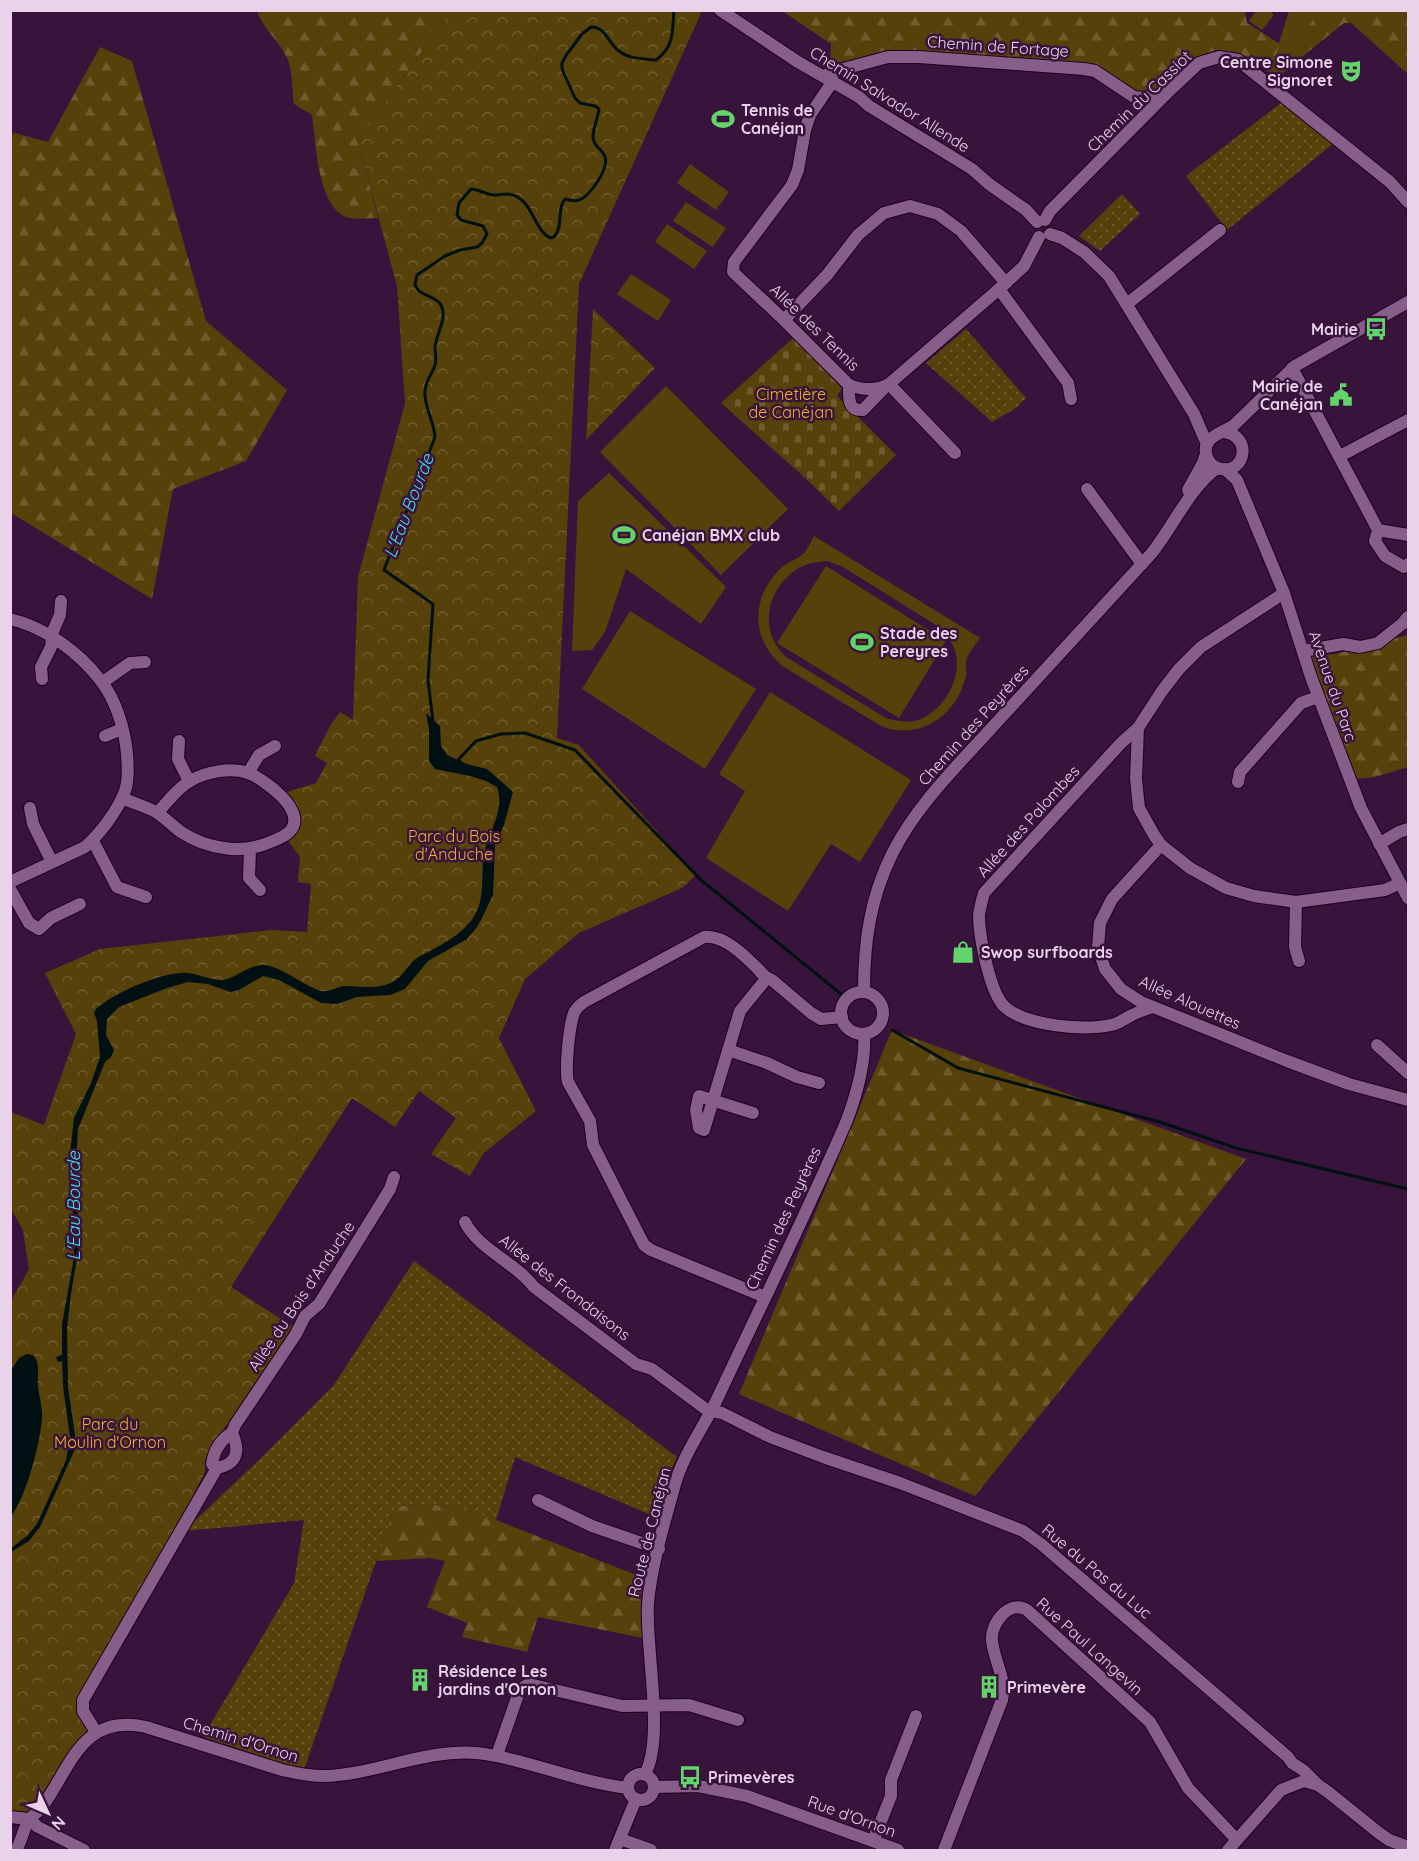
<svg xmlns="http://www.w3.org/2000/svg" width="1419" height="1861" font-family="Quicksand,sans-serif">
<defs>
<pattern id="forest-firs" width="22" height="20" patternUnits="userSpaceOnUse" patternTransform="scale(1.5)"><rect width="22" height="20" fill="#57410a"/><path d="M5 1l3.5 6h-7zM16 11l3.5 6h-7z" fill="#6f5c2e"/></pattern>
<pattern id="cemetery-stones" width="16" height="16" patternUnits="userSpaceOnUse" patternTransform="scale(1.5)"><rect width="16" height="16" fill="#57410a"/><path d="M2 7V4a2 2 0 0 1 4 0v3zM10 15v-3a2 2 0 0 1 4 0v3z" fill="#6f5c2e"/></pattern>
<pattern id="park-crowns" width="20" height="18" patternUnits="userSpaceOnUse" patternTransform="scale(1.5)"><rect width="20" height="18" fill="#57410a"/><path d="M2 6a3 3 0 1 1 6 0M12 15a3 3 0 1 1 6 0" fill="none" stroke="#6f5c2e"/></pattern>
<pattern id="garden-dots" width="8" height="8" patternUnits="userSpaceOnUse" patternTransform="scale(1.5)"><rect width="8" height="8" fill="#57410a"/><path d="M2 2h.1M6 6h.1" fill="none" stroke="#6f5c2e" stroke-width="1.8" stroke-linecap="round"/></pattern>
</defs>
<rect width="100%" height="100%" fill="#38133b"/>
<!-- grass -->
<g fill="#57410a" fill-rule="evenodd">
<polygon points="1256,11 1270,11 1274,15 1262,30 1249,21"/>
<polygon points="1289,11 1319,11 1302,36 1308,52 1278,77 1250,61 1273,62"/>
<polygon points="690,164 729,192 716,210 677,183"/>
<polygon points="686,202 726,228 713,247 673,221"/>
<polygon points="667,224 707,251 694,269 655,242"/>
<polygon points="631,274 671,300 658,321 617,294"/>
<polygon points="666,386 788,509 721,575 600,452"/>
<polygon points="609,473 726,587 701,624 626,569 605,632 592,650 572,651 578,501"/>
<path d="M814,536l166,102c-4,6 -10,13 -13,20 -2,5 0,12 -1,18 -2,7 -5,16 -9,22 -15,27 -47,40 -76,28l-97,-59c-34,-27 -34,-70 -2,-100 6,-5 14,-7 20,-12 5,-4 9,-14 12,-19zM827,561l16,6 93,58c9,8 16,15 19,26 8,26 -11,60 -37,69 -11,3 -22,1 -32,-2l-100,-61c-29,-26 -19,-70 13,-89 9,-5 18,-6 28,-7z"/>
<polygon points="826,566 946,641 899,718 777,643"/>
<polygon points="630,611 756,689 705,769 582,689"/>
<polygon points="770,692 911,780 860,862 831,844 788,911 706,858 745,791 719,774"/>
</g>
<!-- forest -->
<g fill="url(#forest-firs)">
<polygon points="1319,10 1408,11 1408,74 1351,23 1344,23 1308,52 1302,36"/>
<path d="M257,11h194l-93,130 20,77c-7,0 -26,2 -32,-1 -29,-13 -30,-75 -34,-102l-18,-11c-2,-13 -1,-31 -6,-44 -7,-17 -27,-34 -31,-49z"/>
<polygon points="782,11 1245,11 1247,23 1280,44 1273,62 1250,61 1238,54 1216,50 1200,56 1143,108 1095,71 919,57 830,69 831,44"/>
<polygon points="100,47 132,61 206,321 287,390 246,461 173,489 152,599 11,513 11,135 15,133 48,142"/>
<polygon points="1408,635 1408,767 1375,777 1355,779 1310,657 1335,654"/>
<polygon points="892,1030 1246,1159 975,1496 739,1394"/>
<path d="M434,1505l30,4 32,11 148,58c-4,21 -4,39 -1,60l-105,-21 -11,35 -65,-15 5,-14 -40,-16 18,-46 -15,-3 -54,3 19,-55z"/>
</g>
<!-- cemetery -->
<polygon fill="url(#cemetery-stones)" points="793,338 842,388 837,396 896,455 839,511 803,476 721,403"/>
<!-- park -->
<g fill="url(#park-crowns)">
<polygon points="451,11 702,11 579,284 557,738 579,745 696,875 682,888 579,933 525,979 499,1038 536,1111 483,1154 470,1176 431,1154 456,1118 419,1091 395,1127 352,1098 231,1287 297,1329 212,1445 205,1461 205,1472 174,1533 83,1700 92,1728 35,1814 10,1817 10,1303 29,1269 23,1230 11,1209 11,1112 44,1125 76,1034 45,973 100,949 272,930 307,932 311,884 298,882 300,857 286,838 293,826 283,798 287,792 316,783 327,763 315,756 330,726 340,712 353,720 358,577 405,403 397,286 358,141"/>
<polygon points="593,309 655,368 586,440"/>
</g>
<!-- garden -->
<g fill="url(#garden-dots)">
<polygon points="1282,102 1334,143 1227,230 1186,176"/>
<polygon points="1122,194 1140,214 1100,251 1079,236"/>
<polygon points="966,329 1026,398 1016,408 992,422 926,363"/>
<polygon points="414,1261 677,1457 669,1475 658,1518 515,1457 496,1520 464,1509 434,1505 395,1506 305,1767 295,1767 203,1737 294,1583 304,1520 184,1531 259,1460 334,1385"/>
</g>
<!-- water -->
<g fill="#011113">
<path d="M426,713l14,13 1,20 6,9 20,9 20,5 26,23 -9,33 -9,19 -2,51 -10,21 -6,11 -10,12 -39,22 -23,28 -15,6 -33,2 -20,7 -16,-1 -42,-23 -16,-4 -24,14 -9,2 -22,-8 -20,-2 -21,6 -48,19 -12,12 -1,16 8,15 -3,7 -6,5 -27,67 -3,51 5,60 -9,54 -4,34 1,59 7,48v14l-35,78 -11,14 -18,11v-4l16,-12 10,-12 29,-64 4,-22 -7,-52 -1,-25 -4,1 -2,-5 6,-2v-31l11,-61 3,-30 -5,-32 -2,-39 5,-44 17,-35 9,-26 -3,-36 -3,-8 2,-4c18,-16 67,-38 92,-36 11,1 24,8 35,7 16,-3 29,-19 47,-14 17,5 32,18 48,24 10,4 17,-3 26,-4 15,0 25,3 41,-1 20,-5 20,-22 37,-30 22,-11 52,-26 58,-53 3,-13 2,-27 3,-41 2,-24 23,-49 14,-74l-11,-6 -16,-5 -35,-7 -6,-8v-32z"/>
<path d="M27,1354l6,1c8,8 4,20 5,31 1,11 5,22 4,33 -2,24 -16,79 -31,97v-146l8,-12z"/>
</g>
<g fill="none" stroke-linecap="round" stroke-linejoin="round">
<!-- stream -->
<g stroke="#011113" stroke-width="3">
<path d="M433,722l-5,-42 5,-76 -49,-34 51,-133c-1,-16 -11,-30 -10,-45 0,-11 7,-17 10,-27 2,-6 0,-12 0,-18 1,-13 13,-29 6,-42 -5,-8 -17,-9 -23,-15l-3,-5 2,-10 28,-19 15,-6 17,-3 5,-4 5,-9 -4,-8 -22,-6 -4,-5 2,-12 12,-14c8,0 15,6 23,6 5,0 9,-1 14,-1 25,3 24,34 42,44l4,-1c10,-11 2,-27 11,-38 5,1 9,3 14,1 11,-4 30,-31 26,-43 -2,-8 -12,-10 -12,-20 0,-9 5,-19 6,-28l-4,-3 -15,-3 -5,-5 -13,-29v-6l5,-9 15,-20 9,-7c15,0 17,16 28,24 10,8 25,8 37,9 19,-14 16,-29 18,-50"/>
<polyline points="460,761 458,760 476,741 501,734 525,733 575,750 701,880 841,994"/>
<polyline points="892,1030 958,1068 1160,1122 1236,1148 1408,1189"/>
</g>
<!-- minor casing -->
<g stroke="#1e0021" stroke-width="14">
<g id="minor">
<polyline points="720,10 798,62 859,97 869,106 972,169 989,184 1026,210 1037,222"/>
<polyline points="824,76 832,72 888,57 919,57 1084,69 1095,71 1134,97 1142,98 1165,95"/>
<path d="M833,81l-23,34 -5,15 -7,40 -6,15 -58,77 -1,10 51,48 65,65c13,5 27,6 40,-1l110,-95 25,-23 15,-29"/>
<polyline points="1045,220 1050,211 1165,95 1199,63 1219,57 1238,60 1390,182 1408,202"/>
<polyline points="1050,234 1062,238 1084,252 1109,276 1194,414 1207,444"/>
<polyline points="999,289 1068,383 1071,399"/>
<polyline points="1127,304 1220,230"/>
<polyline points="784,320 827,275 858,235 884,213 910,206 938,214 961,231 1006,283"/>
<polyline points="1292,368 1378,530 1375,541 1385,556 1404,567 1408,564"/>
<polyline points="889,384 955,453"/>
<path d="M849,385c0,12 -2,26 14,25l22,-23"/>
<path d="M1224,432c29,4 21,42 -3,37 -7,-1 -12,-6 -14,-12 -7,-20 16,-24 27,-32l61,-59 113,-64"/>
<polyline points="1340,456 1408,420"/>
<polyline points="1225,469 1237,480 1284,593 1311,677 1361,808 1408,898"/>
<polyline points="1087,489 1142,564"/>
<polyline points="1188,490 1203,463 1206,454"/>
<polyline points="1378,530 1408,535"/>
<polyline points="1284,593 1201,647 1179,669 1162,691 1138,728 1136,779 1139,808 1154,835 1161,845 1190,868 1226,888 1254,896 1296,902 1385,890 1400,883"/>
<path d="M10,619c35,8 70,34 91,62 15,19 24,49 26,73 1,12 2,26 -2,37 -7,19 -25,43 -40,56l-75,35"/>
<polyline points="1303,651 1343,644 1360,647 1378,643 1402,624 1408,617"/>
<polyline points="42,679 41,667 51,647 53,631 60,615 61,601"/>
<polyline points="103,682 130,663 145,662"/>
<path d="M1138,728l-17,15 -137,150c-2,7 -4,15 -5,22 0,21 11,79 26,92 21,19 79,24 106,18 8,-1 14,-7 21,-10 6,-3 14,-6 21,-8"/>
<polyline points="105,736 122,729"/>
<polyline points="179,741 178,759 189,781"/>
<polyline points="248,773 259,755 275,746"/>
<polyline points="1238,782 1240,772 1301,703 1318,697"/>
<path d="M122,798c11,5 23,8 34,14 9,6 17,14 25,20 12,8 29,14 43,16 17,3 33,0 49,-7 5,-2 12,-5 16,-9 21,-20 -25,-53 -41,-59 -18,-6 -43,-1 -58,8 -13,7 -23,22 -33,32"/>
<polyline points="30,808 33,824 52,862"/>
<polyline points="93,841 117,887 146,897"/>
<polyline points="1379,844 1399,832 1408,829"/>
<polyline points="1161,845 1112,899 1100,923 1098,947 1105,969 1121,989 1141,1002 1287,1061 1349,1084 1408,1100"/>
<polyline points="250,848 249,878 260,890"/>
<polyline points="10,889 29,923 39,929 51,918 80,904"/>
<polyline points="1296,902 1295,947 1299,961"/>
<path d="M864,991c0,-49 6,-92 28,-137 25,-50 68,-91 105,-132 52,-56 103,-112 154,-168 21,-26 40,-68 66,-86"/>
<circle cx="862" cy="1013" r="21"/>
<polyline points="1377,1045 1408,1073"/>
<polyline points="728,1050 767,1063 797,1077 819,1083"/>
<polyline points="753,1113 699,1096 696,1110 699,1128 704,1130 740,1011 766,979"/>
<path d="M465,1222c13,27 50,40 69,65l102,77 16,5 55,41 15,3 48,24 53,20 77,26 123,48 18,13 247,213 4,6 11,7 15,15"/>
<path d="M765,1297l-114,-47 -7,-5 -51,-100 -3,-24 -22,-39c-3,-13 1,-56 6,-69 2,-5 6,-8 10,-11l120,-65c20,-2 40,18 53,31 6,6 7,10 15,12l39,33 10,6 21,-2"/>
<polyline points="232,1433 235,1425 296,1334 305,1316 319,1304 390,1189 394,1177"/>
<path d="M217,1468l-5,-4c2,-13 8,-24 20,-31"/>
<polyline points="538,1500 592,1526 659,1549"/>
<path d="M96,1732l-13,-21v-11l134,-232c21,-4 23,-18 15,-35"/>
<polyline points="497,1755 520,1689 529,1684 622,1706 689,1705 738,1720"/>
<circle cx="641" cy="1787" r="13"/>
<path d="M645,1774c20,-36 0,-127 3,-171 3,-35 16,-80 26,-115 8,-33 31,-62 45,-93 43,-92 88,-182 128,-275 10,-27 19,-57 17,-86"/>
<polyline points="654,1787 698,1786 747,1796 898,1850"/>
<polyline points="10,1817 29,1819"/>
<polyline points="29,1819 38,1827 84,1850"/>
<polyline points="620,1839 651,1850"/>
<polyline points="873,1841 891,1796 891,1780 916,1716"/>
<path d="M16,1850c6,-9 7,-21 13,-30 3,-4 9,-8 13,-13 29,-40 40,-94 104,-80l136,43c13,3 27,6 41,6 52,-1 101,-27 153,-23 16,1 30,5 45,9 35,9 71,22 107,26"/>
<polyline points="615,1850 636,1799"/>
<path d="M944,1850l58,-150c5,-21 -8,-39 -10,-59 -2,-17 17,-42 35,-31l123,112 38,66 49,52"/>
<polyline points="1228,1850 1281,1790 1304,1781 1318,1785 1328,1792 1379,1833 1389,1840 1408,1847"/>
</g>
</g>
<!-- minor -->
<use href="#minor" stroke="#875d89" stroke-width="12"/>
</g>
<!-- icons -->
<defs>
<g id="theatre-bare" transform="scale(1.8)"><path d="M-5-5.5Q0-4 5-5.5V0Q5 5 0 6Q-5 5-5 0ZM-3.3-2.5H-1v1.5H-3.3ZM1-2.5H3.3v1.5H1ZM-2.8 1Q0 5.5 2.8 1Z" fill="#61d46a" stroke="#38133b" stroke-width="2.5" paint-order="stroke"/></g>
<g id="stadium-bare" transform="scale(1.8)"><path d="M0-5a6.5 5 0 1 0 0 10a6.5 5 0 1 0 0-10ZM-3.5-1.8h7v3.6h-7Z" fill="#61d46a" stroke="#38133b" stroke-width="2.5" paint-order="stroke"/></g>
<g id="bus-bare" transform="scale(1.8)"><path d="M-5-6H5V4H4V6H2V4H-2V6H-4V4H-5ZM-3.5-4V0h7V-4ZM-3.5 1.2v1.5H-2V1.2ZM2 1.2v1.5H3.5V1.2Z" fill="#61d46a" stroke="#38133b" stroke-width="2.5" paint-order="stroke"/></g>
<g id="civic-bare" transform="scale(1.8)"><path d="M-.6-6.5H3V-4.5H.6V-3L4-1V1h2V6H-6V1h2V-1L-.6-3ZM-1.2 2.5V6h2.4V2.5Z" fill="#61d46a" stroke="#38133b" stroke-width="2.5" paint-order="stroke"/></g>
<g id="shop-bare" transform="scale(1.8)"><path d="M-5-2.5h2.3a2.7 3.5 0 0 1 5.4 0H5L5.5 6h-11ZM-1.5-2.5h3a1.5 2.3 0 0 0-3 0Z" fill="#61d46a" stroke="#38133b" stroke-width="2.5" paint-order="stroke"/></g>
<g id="building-bare" transform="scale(1.8)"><path d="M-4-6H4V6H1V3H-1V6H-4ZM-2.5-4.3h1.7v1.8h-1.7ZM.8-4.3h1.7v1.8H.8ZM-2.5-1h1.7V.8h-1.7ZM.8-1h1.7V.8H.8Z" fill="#61d46a" stroke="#38133b" stroke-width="2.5" paint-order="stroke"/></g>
</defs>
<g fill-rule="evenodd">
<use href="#theatre-bare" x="1351" y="71"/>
<use href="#stadium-bare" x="723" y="119"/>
<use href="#bus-bare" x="1376" y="329"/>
<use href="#civic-bare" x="1341" y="395"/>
<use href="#stadium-bare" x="624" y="535"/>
<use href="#stadium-bare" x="862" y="642"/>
<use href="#shop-bare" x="963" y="952"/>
<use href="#building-bare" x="420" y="1680"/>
<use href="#building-bare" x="989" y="1687"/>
<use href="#bus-bare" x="690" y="1777"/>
</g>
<g text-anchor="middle" stroke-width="5" stroke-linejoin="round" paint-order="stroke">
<!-- street labels -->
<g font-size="16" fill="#e9d2ea" stroke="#38133b">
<text transform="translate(998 46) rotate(4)" y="6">Chemin de Fortage</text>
<text transform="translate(890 99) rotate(32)" y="6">Chemin Salvador Allende</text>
<text transform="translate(1139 101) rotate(-44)" y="6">Chemin du Cassiot</text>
<text transform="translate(815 327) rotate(44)" y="6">Allée des Tennis</text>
<text transform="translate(1333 686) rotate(71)" y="6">Avenue du Parc</text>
<text transform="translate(973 725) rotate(-48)" y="6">Chemin des Peyrères</text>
<text transform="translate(1028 821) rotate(-48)" y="6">Allée des Palombes</text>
<text transform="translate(1190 1002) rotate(24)" y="6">Allée Alouettes</text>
<text transform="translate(783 1218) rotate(-65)" y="6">Chemin des Peyrères</text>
<text transform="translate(565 1287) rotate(38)" y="6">Allée des Frondaisons</text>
<text transform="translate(301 1296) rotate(-56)" y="6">Allée du Bois d'Anduche</text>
<text transform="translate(649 1532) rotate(-76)" y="6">Route de Canéjan</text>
<text transform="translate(1097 1571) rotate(40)" y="6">Rue du Pas du Luc</text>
<text transform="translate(1090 1646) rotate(42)" y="6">Rue Paul Langevin</text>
<text transform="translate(241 1739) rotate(17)" y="6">Chemin d'Ornon</text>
<text transform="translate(852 1816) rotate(20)" y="6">Rue d'Ornon</text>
</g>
<!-- poi labels -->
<g font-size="16" font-weight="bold" fill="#e9d2ea" stroke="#38133b" text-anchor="start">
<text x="1333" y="68" text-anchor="end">Centre Simone<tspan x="1333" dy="18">Signoret</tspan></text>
<text x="741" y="116">Tennis de<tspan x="741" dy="18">Canéjan</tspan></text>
<text x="1358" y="335" text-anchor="end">Mairie</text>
<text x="1323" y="392" text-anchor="end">Mairie de<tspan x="1323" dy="18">Canéjan</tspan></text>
<text x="642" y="541">Canéjan BMX club</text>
<text x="880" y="639">Stade des<tspan x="880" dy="18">Pereyres</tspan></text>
<text x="981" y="958">Swop surfboards</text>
<text x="438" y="1677">Résidence Les<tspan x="438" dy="18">jardins d'Ornon</tspan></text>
<text x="1007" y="1693">Primevère</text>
<text x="708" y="1783">Primevères</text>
</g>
<!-- park labels -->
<g font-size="16" fill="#ecb523" stroke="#38133b">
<text x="791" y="400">Cimetière<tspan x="791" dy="18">de Canéjan</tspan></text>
<text x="454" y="842">Parc du Bois<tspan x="454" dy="18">d'Anduche</tspan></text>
<text x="110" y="1430">Parc du<tspan x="110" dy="18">Moulin d'Ornon</tspan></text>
</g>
<!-- water labels -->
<g font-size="18" font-style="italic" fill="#42dceb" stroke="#38133b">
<text transform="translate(409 506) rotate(-69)" y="6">L'Eau Bourde</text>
<text transform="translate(74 1206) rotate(-90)" y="6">L'Eau Bourde</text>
</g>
</g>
<!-- border -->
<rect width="1419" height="1861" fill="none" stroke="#e9d2ea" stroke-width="24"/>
<!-- north arrow -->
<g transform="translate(48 1813) rotate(134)" stroke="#38133b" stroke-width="4.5" paint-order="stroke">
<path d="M0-4.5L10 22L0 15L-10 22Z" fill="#e9d2ea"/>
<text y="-9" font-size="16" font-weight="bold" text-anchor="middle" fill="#e9d2ea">N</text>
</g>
</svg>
